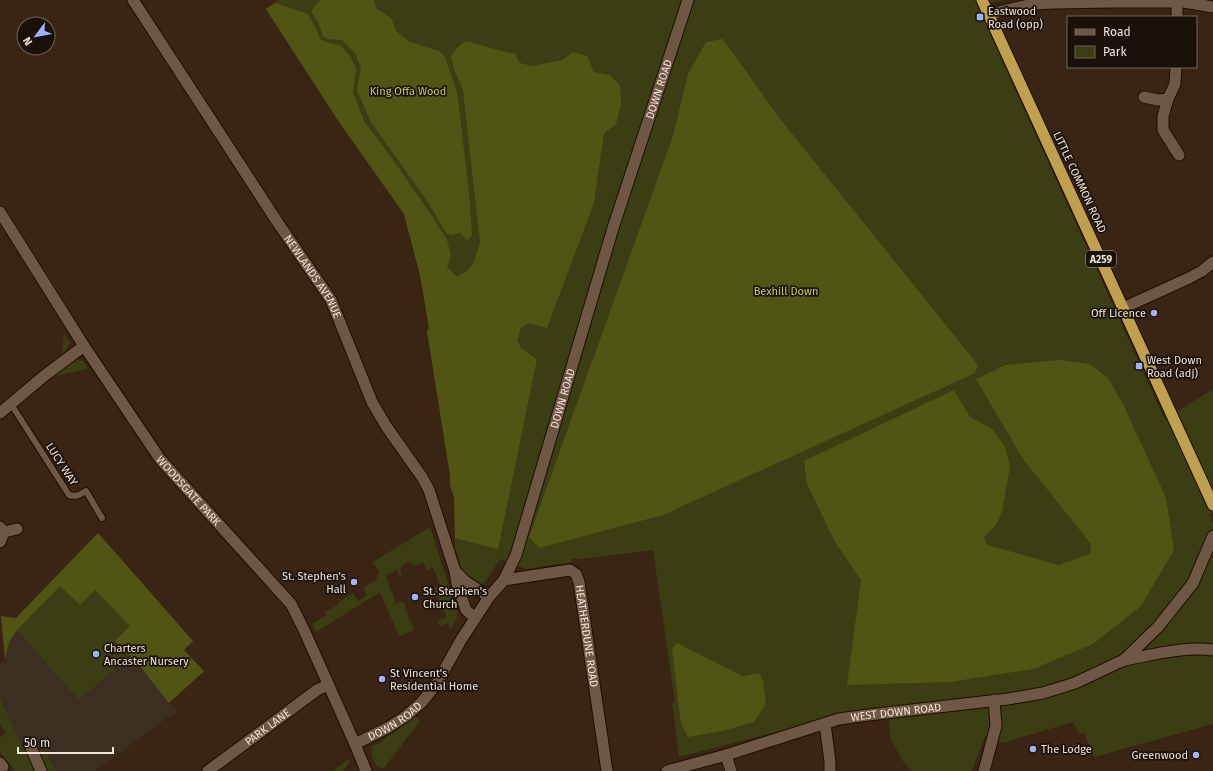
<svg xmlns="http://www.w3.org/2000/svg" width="1213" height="771" font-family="'Fira Sans',sans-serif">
<rect width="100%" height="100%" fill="#3a2514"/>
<!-- education -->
<polygon fill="#3b2f21" points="98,533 193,641 184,650 204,671 169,703 178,712 165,719 95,771 15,771 0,752 0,738 6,732 0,725 0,664 5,659 1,616 16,618"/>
<!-- green -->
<g fill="#3b3e12">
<polygon points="279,0 1004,0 977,5 1164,418 1178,411 1213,389 1213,513 1209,515 1213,524 1213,724 1094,757 1084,733 1079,734 1073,722 1003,743 985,736 972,771 912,771 904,763 891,740 887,708 849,713 679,757 672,703 675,703 653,550 581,559 572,559 571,562 526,569 500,559 485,582 480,586 466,577 462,569 455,548 454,497 450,485 450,475 427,331 429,328 420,275 404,214 337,119 266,9"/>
<polygon points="64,333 70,342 66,350 62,354"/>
<polygon points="77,359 83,361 88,369 54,376 66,365"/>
<path d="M430,527l27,85v6l-6,11 -3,-6 -8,3 -2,-4 1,-2 8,-3 -4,-9 1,-2h-3l-3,-9v-2l-1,1 -3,-8 7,-3v-1h-2l-1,-4 1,-1 -1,-1 -1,1 -1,-6h-1l-3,-6 -5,4 -4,-9 -8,4 -2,-2 -5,-2c-8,3 -9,7 -6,14l-2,1 -3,-7 -11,5 5,16 -1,1h2l2,4 -1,1 1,1 2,4h-2l1,2 8,-3 3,7 -2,1 1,1h1l3,7 -1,1v2l2,-1 4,9 -1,1v2l-14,5 -19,-44 -64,40 -4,-8 15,-9 -2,-3 13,-7 -1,-2 16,-10 5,8 9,-6 -4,-7 15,-9 -2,-3 4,-3 -7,-11z"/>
<polygon points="60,585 95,590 131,626 116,641 130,655 79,700 17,630"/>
<polygon points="0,698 12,725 35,771 15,771 0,752 0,738 6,732 0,725"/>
<path d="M415,716l5,5 -37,48c-10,-5 -13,-11 -11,-23l6,-2z"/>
<polygon points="37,750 46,752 56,771 45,771"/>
<polygon points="349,759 350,761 343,771 332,771"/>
</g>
<!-- forest -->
<g fill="#515514">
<polygon points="320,0 374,0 376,8 391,18 396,31 410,42 439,51 445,57 457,92 469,192 472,236 467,240 460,233 451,235 446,233 430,205 371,122 357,90 361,67 354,52 342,40 328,39 323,36 319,24 311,11"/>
<path d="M275,3l33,11 7,13 6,13 7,3 12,2 9,10 7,13 -3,25 12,30 26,34 43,62 13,21 4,16 -4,11 10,10c17,-8 18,-17 23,-35l-17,-152 -9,-21 -3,-13 7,-9 8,-6 36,10 13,3 5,9 12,3 30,-6 11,-8 14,4 7,16 15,3 11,10 1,20 -5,19 -12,9 -10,70 -47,125 -18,-5 -8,5 -4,12 4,8 16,11 -39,190 -43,-11 -1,-41 -4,-12v-10l-23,-144 2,-3 -9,-53 -16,-61 -67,-95 -71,-110z"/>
<polygon points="723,39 781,120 978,365 975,373 663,515 539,548 529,537 673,136 688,74 706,42"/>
<polygon points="1060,360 1089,364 1107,377 1123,404 1166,498 1174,550 1141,606 1093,644 1033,669 950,682 847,685 861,580 835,542 807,484 804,461 954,390 970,417 991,428 1005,447 1010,466 1002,512 995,526 984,537 987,545 1059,565 1090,554 1091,544 1023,459 976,379 1006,365"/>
<polygon points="98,533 193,641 184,650 204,671 169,703 139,665 115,641 130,626 95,590 80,605 60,586 17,630 9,642 5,659 1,616 16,618"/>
<polygon points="677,643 743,676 759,673 763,681 766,704 754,722 722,731 688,737 681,723 672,649"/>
</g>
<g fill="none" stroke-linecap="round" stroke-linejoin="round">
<!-- service casing -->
<g stroke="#200d01" stroke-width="8">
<path id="service" d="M11,404l58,91c8,2 10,0 17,-4l16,27"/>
</g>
<!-- minor casing -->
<g stroke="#200d01" stroke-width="13">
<g id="minor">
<path id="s1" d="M133,0l145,223 53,77 41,102 14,24 36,51 7,13 26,81 2,13 9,26 9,8"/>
<polyline points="989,14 1033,4 1054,3 1112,2 1184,2 1213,7"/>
<polyline points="1177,17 1177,3"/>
<polyline points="1176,67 1175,84 1168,99 1163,116 1163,130 1179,155"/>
<polyline points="1144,97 1158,100 1168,99"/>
<path id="s2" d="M0,212l84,134 76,113 131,145 13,26 51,114 11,27"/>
<polyline points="1123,308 1189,278 1202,271 1213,262"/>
<polyline points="0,413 44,376 84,346"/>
<polyline points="0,527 4,532 0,542"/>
<polyline points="4,532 17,529"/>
<polyline points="455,571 465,581 489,597"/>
<path id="s3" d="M504,580l66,-10 6,4 3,8 28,189"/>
<polyline points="825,724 830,762 830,771"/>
<polyline points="29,743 41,771"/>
<path id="s4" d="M355,744l34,-17 17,-11 16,-14 15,-19 24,-43 28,-43 15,-17 12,-25 97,-327 75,-228"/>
<polyline points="726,755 731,771"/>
<polyline points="0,763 3,767"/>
<path id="s5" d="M208,771l109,-81 11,-5"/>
<polyline points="984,771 996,726 994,700"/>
</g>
</g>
<!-- tertiary casing -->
<g stroke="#200d01" stroke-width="13">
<g id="tertiary">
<path d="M1124,660c28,-5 62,-14 89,-10"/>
<path id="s6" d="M667,771l59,-16 113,-36 29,-4 140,-16 35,-6 32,-10 49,-23 34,-33 35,-44 20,-47"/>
</g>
</g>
<!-- trunk casing -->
<g stroke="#200d01" stroke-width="13">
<polyline id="trunk" points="982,0 1213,505"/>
</g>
<!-- service -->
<use href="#service" stroke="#6e5745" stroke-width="6"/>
<!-- minor -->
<use href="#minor" stroke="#6e5745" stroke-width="11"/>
<!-- tertiary -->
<use href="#tertiary" stroke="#6e5745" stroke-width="11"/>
<!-- trunk -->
<use href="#trunk" stroke="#bfa04e" stroke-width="11"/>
</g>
<!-- markers -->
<g fill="#9fb3fd" stroke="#1a1109" stroke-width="1.5">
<rect x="976" y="13" width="8" height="8" rx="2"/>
<circle cx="1154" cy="313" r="4"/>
<rect x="1135" y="362" width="8" height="8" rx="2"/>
<circle cx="354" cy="582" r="4"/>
<circle cx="415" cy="597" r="4"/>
<circle cx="96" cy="654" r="4"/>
<circle cx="382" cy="679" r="4"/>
<circle cx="1033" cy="749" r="4"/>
<circle cx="1196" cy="755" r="4"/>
</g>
<g text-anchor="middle" stroke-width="3.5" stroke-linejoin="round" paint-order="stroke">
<!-- shield labels -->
<rect fill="#1a1109" stroke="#b1a59b" stroke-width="1" x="1086" y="251" width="30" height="16" rx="3"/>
<g font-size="10" font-weight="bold" fill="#f2e4d9">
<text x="1101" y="263">A259</text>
</g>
<!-- poi labels -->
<g font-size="11" fill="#f2e4d9" stroke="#1a1109" text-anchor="start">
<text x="988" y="15">Eastwood<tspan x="988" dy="13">Road (opp)</tspan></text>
<text x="1146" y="317" text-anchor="end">Off Licence</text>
<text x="1147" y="364">West Down<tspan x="1147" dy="13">Road (adj)</tspan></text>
<text x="346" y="580" text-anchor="end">St. Stephen's<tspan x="346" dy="13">Hall</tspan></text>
<text x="423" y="595">St. Stephen's<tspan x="423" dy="13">Church</tspan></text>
<text x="104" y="652">Charters<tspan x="104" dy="13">Ancaster Nursery</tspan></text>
<text x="390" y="677">St Vincent's<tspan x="390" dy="13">Residential Home</tspan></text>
<text x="1041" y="753">The Lodge</text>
<text x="1188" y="759" text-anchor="end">Greenwood</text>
</g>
<!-- street labels -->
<g font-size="11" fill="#f2e4d9" stroke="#1a1109">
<text dy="4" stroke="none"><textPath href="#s4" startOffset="742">DOWN ROAD</textPath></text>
<text transform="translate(1080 182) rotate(65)" y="4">LITTLE COMMON ROAD</text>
<text dy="4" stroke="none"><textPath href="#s1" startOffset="330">NEWLANDS AVENUE</textPath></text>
<text dy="4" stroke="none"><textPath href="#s4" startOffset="418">DOWN ROAD</textPath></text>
<text transform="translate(62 464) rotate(57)" y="4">LUCY WAY</text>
<text dy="4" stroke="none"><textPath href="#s2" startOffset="337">WOODSGATE PARK</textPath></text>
<text dy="4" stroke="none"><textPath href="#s3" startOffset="137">HEATHERDUNE ROAD</textPath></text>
<text dy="4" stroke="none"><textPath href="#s6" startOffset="237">WEST DOWN ROAD</textPath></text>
<text dy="4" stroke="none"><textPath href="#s4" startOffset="46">DOWN ROAD</textPath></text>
<text dy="4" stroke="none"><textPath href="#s5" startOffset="74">PARK LANE</textPath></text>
</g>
<!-- park labels -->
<g font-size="11" fill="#c6ce5d" stroke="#1a1109">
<text x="408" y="95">King Offa Wood</text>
<text x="786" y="295">Bexhill Down</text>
</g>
</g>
<!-- legend -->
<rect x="1067" y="16" width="130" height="52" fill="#1a1109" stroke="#70655c"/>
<rect x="1075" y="29" width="20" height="6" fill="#6e5745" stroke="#70655c"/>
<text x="1103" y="36" font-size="12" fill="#f2e4d9">Road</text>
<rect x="1075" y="46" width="20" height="12" fill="#3b3e12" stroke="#70655c"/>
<text x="1103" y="56" font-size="12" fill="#f2e4d9">Park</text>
<!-- north arrow -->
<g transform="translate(36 36) rotate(238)"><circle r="19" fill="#1a1109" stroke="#70655c"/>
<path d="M0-3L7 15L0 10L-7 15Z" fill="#9fb3fd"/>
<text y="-6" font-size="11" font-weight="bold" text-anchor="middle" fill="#f2e4d9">N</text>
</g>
<!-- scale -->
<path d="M18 747v6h95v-6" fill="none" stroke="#f2e4d9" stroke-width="2"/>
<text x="24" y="747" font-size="12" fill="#f2e4d9" stroke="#1a1109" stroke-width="3" paint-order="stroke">50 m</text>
</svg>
